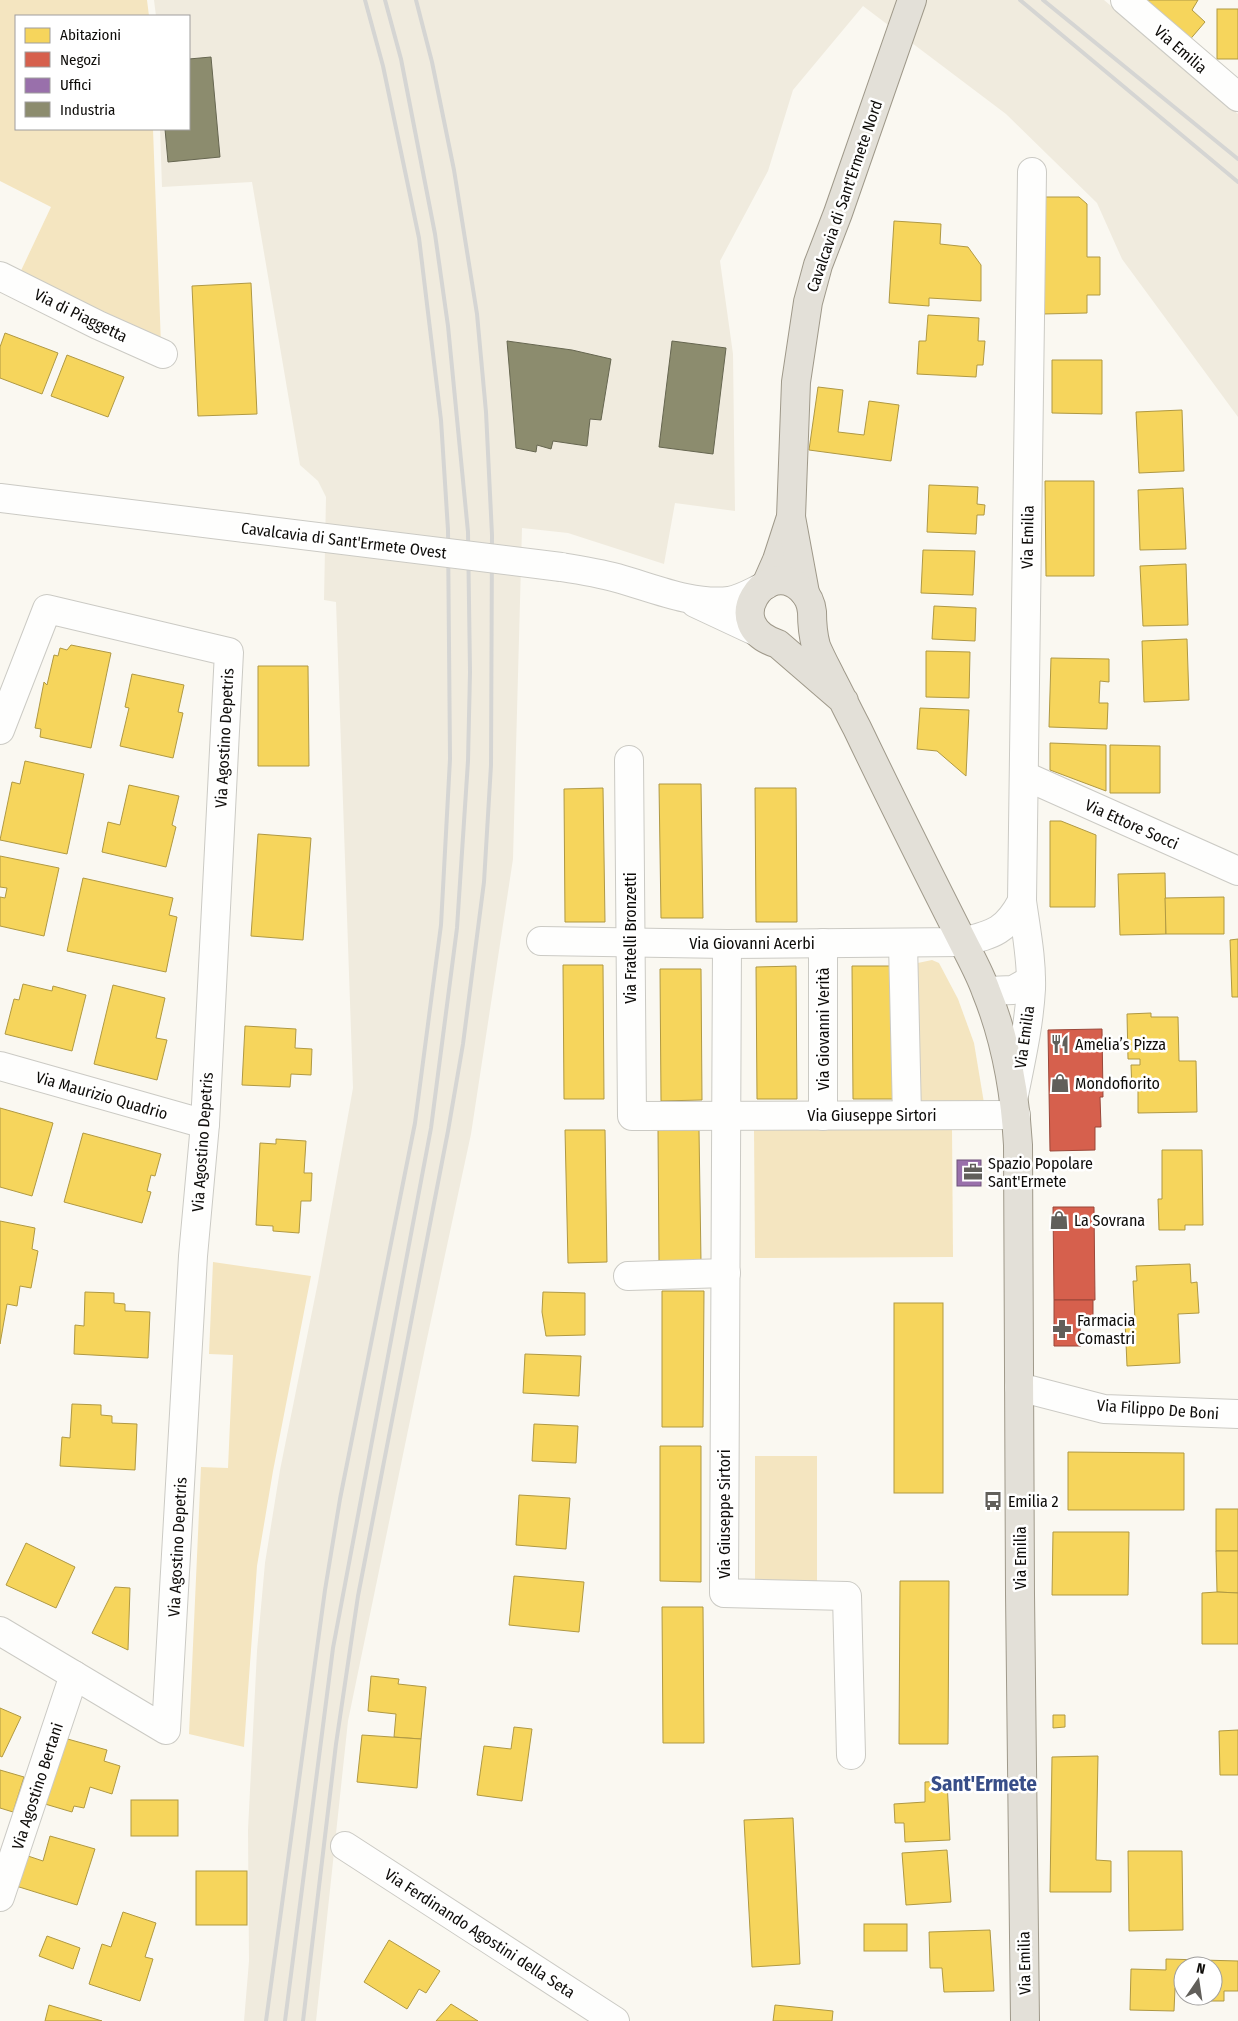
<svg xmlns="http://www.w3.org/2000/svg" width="1238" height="2021" font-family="'Fira Sans Condensed',sans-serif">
<rect width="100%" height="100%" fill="#faf8f1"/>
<!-- built -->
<polygon fill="#f0ebde" points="154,0 1104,0 1238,114 1238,417 1122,259 1097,203 1006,114 863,6 793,90 768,171 720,261 733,354 735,511 675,503 664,564 568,533 522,528 513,859 471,1134 425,1348 348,1721 316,2021 244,2021 249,1961 248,1830 257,1651 265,1563 280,1470 318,1282 353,1088 336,602 324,600 326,497 318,481 300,465 252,182 162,187 160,129 189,129 189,16 156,16"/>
<!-- green -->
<g fill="#f4e5c0">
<polygon points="0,0 147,0 149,16 16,16 16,129 153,129 161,345 18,277 51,207 0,181"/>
<polygon points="932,960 939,963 958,999 974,1043 984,1103 920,1105 913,964"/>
<polygon points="952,1128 953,1257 755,1258 754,1129"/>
<polygon points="213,1262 311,1276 273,1471 257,1566 244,1747 189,1734 201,1467 228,1468 233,1355 209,1354"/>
<rect x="755" y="1456" width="62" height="127"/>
</g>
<!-- homes -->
<g fill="#f6d55c" stroke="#b09943">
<polygon points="1136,0 1198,0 1192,10 1205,22 1187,43"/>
<rect x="1217" y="9" width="21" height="50"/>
<polygon points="1042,197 1079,197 1087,204 1087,257 1100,257 1100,295 1087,295 1087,313 1042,314"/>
<polygon points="894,221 941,224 940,244 968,247 981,265 981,301 929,298 929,306 889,303"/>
<polygon points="251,283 257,414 198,416 192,286"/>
<polygon points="928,315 979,318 978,341 985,341 983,365 977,365 976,377 917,374 919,341 926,341"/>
<polygon points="5,333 58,353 42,394 0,378 0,347"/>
<polygon points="67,355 124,377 108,417 51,396"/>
<polygon points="1052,360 1102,360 1102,414 1052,413"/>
<polygon points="818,387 843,390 838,432 864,435 869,401 899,405 891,461 809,450"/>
<polygon points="1182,410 1184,471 1139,473 1136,412"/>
<polygon points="1045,481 1094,481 1094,576 1046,576"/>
<polygon points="929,485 978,487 977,504 985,505 984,515 977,515 976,534 927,532"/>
<polygon points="1183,488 1186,549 1140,550 1138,490"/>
<polygon points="923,550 975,551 973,595 921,593"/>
<polygon points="1186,564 1188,625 1143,626 1140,566"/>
<polygon points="934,606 976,608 975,641 932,639"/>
<polygon points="1187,639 1189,700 1144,702 1142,641"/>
<polygon points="71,645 111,653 91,748 40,737 41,729 35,728 44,682 47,685 54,655 58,656 60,648 67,650"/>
<polygon points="926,651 970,652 969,698 926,697"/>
<polygon points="1051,658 1109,659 1109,682 1100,681 1099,703 1108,703 1107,729 1049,727"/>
<polygon points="258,666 308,666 309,766 258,766"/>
<polygon points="132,674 184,685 178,712 183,713 173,758 120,746 129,708 125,707"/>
<polygon points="920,708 969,710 966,776 937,751 917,749"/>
<polygon points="1050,743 1106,745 1106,791 1050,770"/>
<polygon points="1110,745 1160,746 1160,793 1110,793"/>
<polygon points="25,761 84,774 67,854 0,840 12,782 20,784"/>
<polygon points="659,784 701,784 703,918 661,918"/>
<polygon points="129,785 179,796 172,825 176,827 166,867 102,852 108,822 120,825"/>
<polygon points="603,788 605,922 565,922 564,789"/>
<polygon points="755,788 796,788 797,922 756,922"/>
<polygon points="1050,821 1061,821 1096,835 1095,907 1050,907"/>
<polygon points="258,834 311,838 303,940 251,936"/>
<polygon points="0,856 59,868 44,936 0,926 0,897 5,898 7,888 0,887"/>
<polygon points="1165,873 1166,934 1120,935 1118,874"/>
<polygon points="83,878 173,898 169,915 177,917 166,972 67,951"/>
<polygon points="1224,897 1224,934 1166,934 1165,898"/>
<polygon points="1238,939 1238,997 1232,997 1230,940"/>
<polygon points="563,965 603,965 604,1099 564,1099"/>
<polygon points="796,966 797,1099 757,1099 756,967"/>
<polygon points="852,966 893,966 894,1099 853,1099"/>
<polygon points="660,969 701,969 702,1100 661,1101"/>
<polygon points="23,984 52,991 53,986 86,995 72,1051 5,1034 14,999 19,1000"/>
<polygon points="113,985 165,998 156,1038 167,1040 157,1080 94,1064"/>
<polygon points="1151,1013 1151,1017 1178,1017 1179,1061 1196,1061 1197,1112 1138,1113 1138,1090 1132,1090 1131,1065 1140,1065 1140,1059 1128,1059 1127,1014"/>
<polygon points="245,1026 296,1029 295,1048 312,1049 311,1075 291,1074 290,1087 242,1085"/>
<polygon points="0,1108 53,1123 32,1196 0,1187"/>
<polygon points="565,1130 605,1130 607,1262 568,1263"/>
<polygon points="658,1130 699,1130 701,1262 659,1262"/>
<polygon points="83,1133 161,1154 155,1176 151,1175 147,1191 151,1192 142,1223 64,1202"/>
<polygon points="276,1139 306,1141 304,1173 312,1173 311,1201 301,1201 299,1233 273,1231 273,1226 256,1225 260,1143 276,1144"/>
<polygon points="1162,1150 1202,1150 1203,1225 1185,1225 1185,1230 1159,1230 1158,1199 1162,1199"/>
<polygon points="0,1221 35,1228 32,1249 38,1251 31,1288 20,1286 17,1306 7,1304 0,1344"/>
<polygon points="1190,1264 1191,1283 1197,1282 1199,1313 1178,1314 1180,1363 1127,1366 1125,1320 1135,1320 1133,1281 1137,1281 1136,1266"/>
<polygon points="662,1291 704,1291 703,1427 662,1427"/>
<polygon points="85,1292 114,1293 114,1303 125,1304 125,1311 150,1312 148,1358 74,1354 75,1325 84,1326"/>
<polygon points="543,1292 585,1293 585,1335 546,1336 542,1312"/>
<rect x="894" y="1303" width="49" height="190"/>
<polygon points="525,1354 581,1356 579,1396 523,1393"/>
<polygon points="72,1404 101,1405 101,1415 112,1416 112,1423 137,1424 135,1470 60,1466 62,1437 70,1438"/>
<polygon points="534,1424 578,1426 576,1463 532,1461"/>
<polygon points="660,1446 701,1446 701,1582 660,1581"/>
<polygon points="1068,1452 1184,1453 1184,1510 1068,1510"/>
<polygon points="519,1495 570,1498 566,1549 516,1545"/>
<rect x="1216" y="1509" width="22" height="42"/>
<polygon points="1053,1532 1129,1532 1128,1595 1052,1595"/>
<polygon points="26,1543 75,1567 56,1608 6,1585"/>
<polygon points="1216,1551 1238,1551 1238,1593 1217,1592"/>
<polygon points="514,1576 584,1582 579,1632 509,1625"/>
<polygon points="900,1581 949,1581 948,1744 899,1744"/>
<polygon points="115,1587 130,1588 128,1650 92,1633"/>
<polygon points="1217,1592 1238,1593 1238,1644 1202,1644 1202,1593"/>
<polygon points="662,1607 703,1607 704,1743 663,1743"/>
<polygon points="371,1676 399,1679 398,1684 426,1687 421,1739 394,1737 396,1714 368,1711"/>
<polygon points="0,1708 21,1717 2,1757 0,1756"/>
<polygon points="1053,1715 1065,1715 1065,1727 1053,1728"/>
<polygon points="514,1727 532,1729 522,1801 477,1795 484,1746 511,1749"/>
<polygon points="1238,1730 1238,1775 1220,1775 1219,1731"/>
<polygon points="362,1735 421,1739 417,1788 357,1782"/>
<polygon points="64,1738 107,1750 104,1761 120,1766 112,1794 90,1787 84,1808 74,1806 72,1812 45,1804"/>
<polygon points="1098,1756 1096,1860 1111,1861 1111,1892 1050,1892 1052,1757"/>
<polygon points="0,1770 24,1777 13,1812 0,1808"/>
<polygon points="947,1781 950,1840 905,1842 904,1823 895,1823 894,1804 925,1802 925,1782"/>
<rect x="131" y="1800" width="47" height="36"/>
<polygon points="793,1818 800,1964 752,1967 744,1820"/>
<polygon points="50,1836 95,1849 77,1905 16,1886 25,1855 43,1861"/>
<polygon points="947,1850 951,1902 906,1905 902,1853"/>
<polygon points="1128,1851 1182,1851 1183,1930 1129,1931"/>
<rect x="196" y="1871" width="51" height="54"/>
<polygon points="123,1912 156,1923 145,1957 153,1959 140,2001 89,1984 102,1944 111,1947"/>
<rect x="864" y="1924" width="43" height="27"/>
<polygon points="990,1930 994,1991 944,1992 942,1968 930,1968 929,1932"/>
<polygon points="47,1936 80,1948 73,1969 39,1956"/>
<polygon points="389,1940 440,1971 426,1993 419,1989 407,2009 364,1982"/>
<polygon points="1166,1959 1238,1961 1238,1991 1224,1991 1224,2001 1196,2001 1196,1996 1213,1996 1213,1966 1183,1966 1183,1989 1175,1988 1174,2011 1130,2010 1131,1969 1166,1970"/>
<polygon points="451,2004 478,2021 436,2021"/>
<polygon points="49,2005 102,2021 45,2021"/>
<polygon points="775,2005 833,2011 832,2021 773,2021"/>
</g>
<!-- shops -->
<g fill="#d6604d" stroke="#9a4739">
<polygon points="1102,1029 1103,1097 1100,1097 1101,1127 1095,1127 1095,1150 1050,1151 1048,1030"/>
<polygon points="1053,1207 1094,1207 1095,1300 1054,1300"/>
<polygon points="1054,1300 1093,1300 1093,1324 1080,1325 1081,1346 1054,1346"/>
</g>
<!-- offices -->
<rect fill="#9970ab" stroke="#6f527a" x="957" y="1160" width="24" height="26"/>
<!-- industry -->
<g fill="#8c8c6e" stroke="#666650">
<polygon points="211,57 220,157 168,162 165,129 189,129 189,59"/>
<polygon points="507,341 572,350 611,359 601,420 590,419 587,446 553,441 551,449 537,445 536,452 516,448"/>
<polygon points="672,341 726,348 713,454 659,447"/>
</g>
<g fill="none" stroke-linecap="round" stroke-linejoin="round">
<!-- minor casing -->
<g stroke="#cbcac4" stroke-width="30">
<g id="minor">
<polyline points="1125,0 1238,97"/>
<polyline points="0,276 98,325 163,354"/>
<polyline points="0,498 245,528"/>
<path d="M561,567c19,3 38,6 56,11 36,10 74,27 112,23 12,-2 22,-8 32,-13"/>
<polyline points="695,603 757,632"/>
<polyline points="0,730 47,609 229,652 205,1124 193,1256 166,1730 0,1631"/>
<polyline points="629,760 632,1116 1016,1115"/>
<polyline points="1025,776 1238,871"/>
<path d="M541,941l186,3 236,-2c31,-8 43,-11 59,-41"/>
<polyline points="823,943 823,1116"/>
<polyline points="903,943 907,1115"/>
<polyline points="727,944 724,1593 847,1596 851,1755"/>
<polyline points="987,991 1013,990 1031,980"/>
<polyline points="0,1066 205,1124"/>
<path d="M1014,1095c7,-35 15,-70 17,-106 1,-29 -5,-59 -9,-88l10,-729"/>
<polyline points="628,1276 726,1273"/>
<polyline points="1019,1387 1104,1409 1238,1414"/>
<polyline points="345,1846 615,2021"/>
<polyline points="0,1897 74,1675"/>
</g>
</g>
<!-- major casing -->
<g stroke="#9f998a" stroke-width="30">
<g id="major">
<polyline points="766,585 777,560 790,520"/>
<polyline points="805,593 791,517 796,382 808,302 818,265 838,213 912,0"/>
<path d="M844,701l-66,-57c-60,-19 -11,-88 23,-55 7,7 10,13 11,23 0,11 1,23 4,34 4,10 10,21 15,31 9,17 17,34 26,51 34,71 70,143 106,214 8,16 17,32 23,49 20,49 29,102 32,154l2,449 5,427"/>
</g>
</g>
<!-- minor -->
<use href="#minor" stroke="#fefefd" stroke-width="28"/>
<!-- major -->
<use href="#major" stroke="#e3e0d8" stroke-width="28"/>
<!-- rail -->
<g stroke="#d5d5d3" stroke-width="4">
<polyline points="1020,0 1238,182"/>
<polyline points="1043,0 1238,159"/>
<polyline points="266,2021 325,1590 340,1499 415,1123 441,925 450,759 448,530 441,420 419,238 383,66 365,0"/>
<polyline points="285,2021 333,1648 431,1128 457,928 468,761 470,672 468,532 448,326 435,234 401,59 385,0"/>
<polyline points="303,2021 336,1744 358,1596 448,1131 463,1044 484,882 491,765 492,535 486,412 477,314 454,170 432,62 416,0"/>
</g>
<!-- minor-bridge casing -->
<g stroke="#cbcac4" stroke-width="30" stroke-linecap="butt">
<polyline id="minor-bridge" points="245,528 561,567"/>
</g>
<!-- minor-bridge -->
<use href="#minor-bridge" stroke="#fefefd" stroke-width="28"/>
</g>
<!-- icons -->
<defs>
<g id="restaurant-bare" transform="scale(1.5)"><path d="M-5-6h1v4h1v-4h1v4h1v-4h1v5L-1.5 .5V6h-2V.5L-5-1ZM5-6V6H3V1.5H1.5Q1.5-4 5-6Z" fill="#615f5a" stroke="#fff" stroke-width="2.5" paint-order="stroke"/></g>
<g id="shop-bare" transform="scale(1.5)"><path d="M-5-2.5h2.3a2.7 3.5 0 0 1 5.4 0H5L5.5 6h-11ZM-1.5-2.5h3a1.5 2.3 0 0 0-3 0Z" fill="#615f5a" stroke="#fff" stroke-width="2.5" paint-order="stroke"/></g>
<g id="office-bare" transform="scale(1.5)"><path d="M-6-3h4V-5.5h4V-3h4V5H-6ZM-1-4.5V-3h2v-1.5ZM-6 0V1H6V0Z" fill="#615f5a" stroke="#fff" stroke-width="2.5" paint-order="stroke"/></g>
<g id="pharmacy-bare" transform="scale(1.5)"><path d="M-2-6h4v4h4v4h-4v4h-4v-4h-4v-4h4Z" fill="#615f5a" stroke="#fff" stroke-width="2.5" paint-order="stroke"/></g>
<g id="bus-bare" transform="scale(1.5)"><path d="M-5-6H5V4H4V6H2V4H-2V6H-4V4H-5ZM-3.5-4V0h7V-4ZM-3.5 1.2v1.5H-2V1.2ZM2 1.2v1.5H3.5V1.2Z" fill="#615f5a" stroke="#fff" stroke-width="2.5" paint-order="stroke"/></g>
</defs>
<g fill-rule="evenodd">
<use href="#restaurant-bare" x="1060" y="1044"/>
<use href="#shop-bare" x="1060" y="1083"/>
<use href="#office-bare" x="973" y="1172"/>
<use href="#shop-bare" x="1059" y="1220"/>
<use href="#pharmacy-bare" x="1062" y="1329"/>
<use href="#bus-bare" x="993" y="1501"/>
</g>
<g text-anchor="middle" stroke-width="5" stroke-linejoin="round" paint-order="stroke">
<!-- street labels -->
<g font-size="16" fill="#0e0c09" stroke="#fff">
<text transform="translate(1181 49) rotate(41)" y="6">Via Emilia</text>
<text transform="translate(844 196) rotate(-71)" y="6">Cavalcavia di Sant'Ermete Nord</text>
<text transform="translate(81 315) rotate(26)" y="6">Via di Piaggetta</text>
<text transform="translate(1027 537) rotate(-89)" y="6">Via Emilia</text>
<text transform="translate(344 540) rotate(7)" y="6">Cavalcavia di Sant'Ermete Ovest</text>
<text transform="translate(224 738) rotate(-87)" y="6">Via Agostino Depetris</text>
<text transform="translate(1132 824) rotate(24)" y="6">Via Ettore Socci</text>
<text transform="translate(630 938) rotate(-90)" y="6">Via Fratelli Bronzetti</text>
<text x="752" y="949">Via Giovanni Acerbi</text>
<text transform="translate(823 1029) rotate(-90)" y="6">Via Giovanni Verità</text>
<text transform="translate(1024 1037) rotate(-82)" y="6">Via Emilia</text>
<text transform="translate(102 1095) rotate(16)" y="6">Via Maurizio Quadrio</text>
<text x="872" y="1121">Via Giuseppe Sirtori</text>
<text transform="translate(202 1142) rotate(-86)" y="6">Via Agostino Depetris</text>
<text transform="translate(1158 1409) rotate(4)" y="6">Via Filippo De Boni</text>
<text transform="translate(724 1514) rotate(-90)" y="6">Via Giuseppe Sirtori</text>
<text transform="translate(177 1547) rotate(-87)" y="6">Via Agostino Depetris</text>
<text transform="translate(1020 1558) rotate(-90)" y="6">Via Emilia</text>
<text transform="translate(37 1786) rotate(-72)" y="6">Via Agostino Bertani</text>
<text transform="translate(480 1933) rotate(33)" y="6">Via Ferdinando Agostini della Seta</text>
<text transform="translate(1024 1963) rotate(-91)" y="6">Via Emilia</text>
</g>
<!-- poi labels -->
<g font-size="16" fill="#0e0c09" stroke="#fff" text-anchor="start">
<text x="1075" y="1050">Amelia’s Pizza</text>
<text x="1075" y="1089">Mondofiorito</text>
<text x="988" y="1169">Spazio Popolare<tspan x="988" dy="18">Sant'Ermete</tspan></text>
<text x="1074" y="1226">La Sovrana</text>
<text x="1077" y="1326">Farmacia<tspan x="1077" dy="18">Comastri</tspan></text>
<text x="1008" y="1507">Emilia 2</text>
</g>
<!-- district labels -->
<g font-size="21" font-weight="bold" fill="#384e88" stroke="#fff">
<text x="984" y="1791">Sant'Ermete</text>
</g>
</g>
<!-- legend -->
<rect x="15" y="15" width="175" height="115" fill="#ffffff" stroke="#9f9e9d"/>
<rect x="25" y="28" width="25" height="15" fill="#f6d55c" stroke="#9f9e9d"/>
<text x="60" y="40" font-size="15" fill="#0e0c09">Abitazioni</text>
<rect x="25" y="52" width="25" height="15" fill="#d6604d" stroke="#9f9e9d"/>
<text x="60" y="65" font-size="15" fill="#0e0c09">Negozi</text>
<rect x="25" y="78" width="25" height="15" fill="#9970ab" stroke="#9f9e9d"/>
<text x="60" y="90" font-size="15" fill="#0e0c09">Uffici</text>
<rect x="25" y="102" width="25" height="15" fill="#8c8c6e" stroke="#9f9e9d"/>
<text x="60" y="115" font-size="15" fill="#0e0c09">Industria</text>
<!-- north arrow -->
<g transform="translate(1198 1981) rotate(13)"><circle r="24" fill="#ffffff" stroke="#9f9e9d"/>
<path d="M0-4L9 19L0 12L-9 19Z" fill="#615f5a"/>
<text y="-8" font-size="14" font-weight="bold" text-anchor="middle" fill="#0e0c09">N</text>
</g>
</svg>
